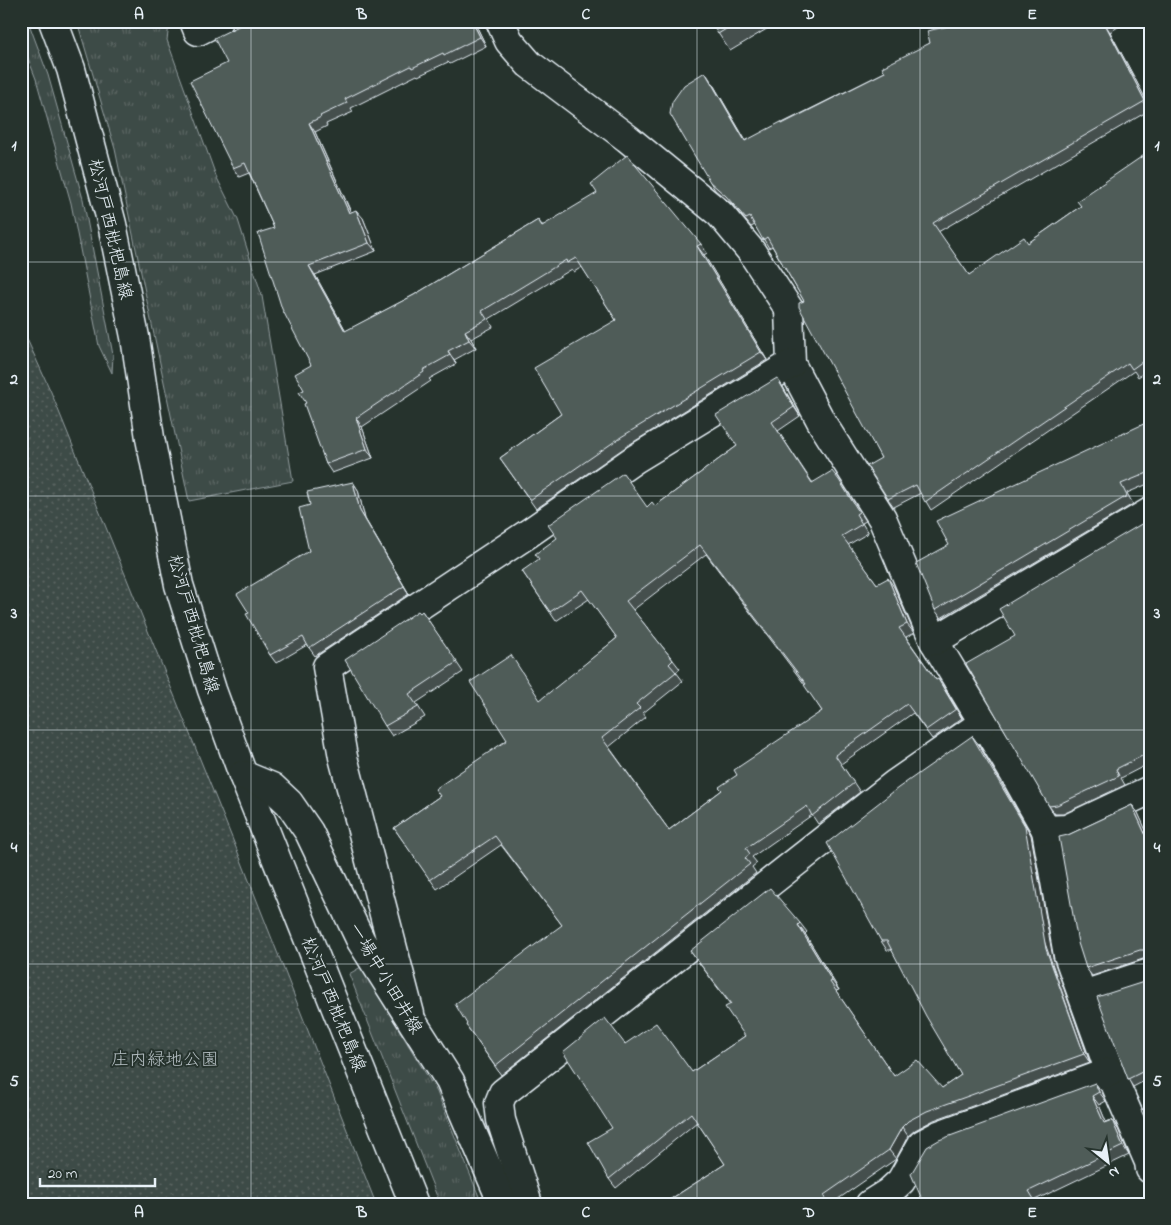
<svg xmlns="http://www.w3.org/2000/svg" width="1171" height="1225" font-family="'Indie Flower','Klee One',sans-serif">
<defs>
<pattern id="grass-tufts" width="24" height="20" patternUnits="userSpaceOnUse" patternTransform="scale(1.25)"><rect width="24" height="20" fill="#3e4b47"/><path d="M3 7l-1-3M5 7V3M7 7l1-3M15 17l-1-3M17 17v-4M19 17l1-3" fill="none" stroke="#5a6562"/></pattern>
<pattern id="park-dots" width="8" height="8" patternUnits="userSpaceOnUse" patternTransform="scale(1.25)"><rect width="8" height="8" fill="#3e4b47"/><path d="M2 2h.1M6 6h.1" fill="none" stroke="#5a6562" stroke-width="1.8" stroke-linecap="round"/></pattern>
</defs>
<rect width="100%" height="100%" fill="#26332d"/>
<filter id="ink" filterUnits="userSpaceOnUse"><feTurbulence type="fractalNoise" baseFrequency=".02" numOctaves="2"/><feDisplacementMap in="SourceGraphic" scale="10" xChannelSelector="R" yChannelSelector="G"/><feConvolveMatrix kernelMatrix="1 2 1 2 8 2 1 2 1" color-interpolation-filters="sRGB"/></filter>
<g filter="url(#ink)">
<!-- grass -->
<g fill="url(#grass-tufts)" stroke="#939ea0">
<polygon points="21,21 28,21 48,75 83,199 113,355 112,373 99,346 71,203 36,79 21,40"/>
<polygon points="77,21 167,21 169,25 167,40 216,176 238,220 262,296 293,481 189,501 115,149"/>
<polygon points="361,967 437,1092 482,1204 440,1204 349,974"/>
</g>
<!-- park -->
<polygon fill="url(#park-dots)" stroke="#939ea0" points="21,326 51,392 241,860 376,1204 21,1204"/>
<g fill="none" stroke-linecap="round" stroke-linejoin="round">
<!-- minor casing -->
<g stroke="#e8f1f8" stroke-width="31">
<g id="minor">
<polyline points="194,21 198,31 218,21"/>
<polyline points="500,21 509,41 529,64 627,138 720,214 751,251 789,309 791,364 822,423 882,518 934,641 1015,775 1046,830 1068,955 1110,1072 1149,1162 1150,1169"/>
<polyline points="934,641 1150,512"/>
<polyline points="1046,830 1067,829 1150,790"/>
<polyline points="1083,995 1150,973"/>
<polyline points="410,1014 343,757 327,667 529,533 635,459 791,364"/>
<polyline points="528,1204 501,1120 499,1103 503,1093 895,784 983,723"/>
<polyline points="870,1204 889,1192 901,1181 922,1144 939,1135 1110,1072"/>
</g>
</g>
<!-- secondary casing -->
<g stroke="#e8f1f8" stroke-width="31">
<g id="secondary">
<polyline points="53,21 71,69 112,224 135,337 150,438 179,585 212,690 243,775 414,1204"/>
<polyline points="243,775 272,787 289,803 309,832 361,941 450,1081 503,1204"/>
</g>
</g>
<!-- minor -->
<use href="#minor" stroke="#26332d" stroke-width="28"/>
<!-- secondary -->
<use href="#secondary" stroke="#26332d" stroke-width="28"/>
</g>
<!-- wall -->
<g fill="#454f4d" stroke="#e8f1f8" fill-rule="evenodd">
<polygon points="342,21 344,26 353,21 474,21 486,46 450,64 448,62 418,76 417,75 351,108 353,112 326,124 327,126 315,132 351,212 363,218 376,251 315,275 346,331 414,295 538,220 542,225 701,244 707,253 704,255 767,360 627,446 536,509 500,458 561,414 616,320 582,267 574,272 572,269 489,319 493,327 471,339 476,348 454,360 456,364 429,379 431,381 362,427 373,458 332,473 326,464 306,403 304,390 311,365 274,228 249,173 239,177 233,168 227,63 252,23"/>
<polygon points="710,21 780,21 730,51"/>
<polygon points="971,21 1126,22 1110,32 1150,107 1150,110 938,232 969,275 1028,243 1081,206 1150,151 1150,369 1138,377 1134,371 931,510 921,493 894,507 888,499 881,458 804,301 772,246 769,248 755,225 751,227 732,204 715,190 710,182 711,81 746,141 885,72 930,43"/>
<path d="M783,387l17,29 -22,15 34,51 34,7 20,32 -4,2 6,10 -20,12 29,39 17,3 20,46 -8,4 30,43 8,8 18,30 -30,21 -19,-26 -72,51 19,28 -42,32 -6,-9 -60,42 5,6 -5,4 4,6 -255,202 -35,-50 96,-100 -61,-80 -64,44 -43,-61 46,-32 67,-56 34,-40 76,-62 -28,-39 -33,22 -34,-50 125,-64 8,-1 82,-60zM706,554l99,131 17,26 -85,64 -15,15 -53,40 -60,-83 37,-30 -3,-4 40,-32 -7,-9 4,-3 -7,-9 -40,-50z"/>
<polygon points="1150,421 1150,483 1127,493 1133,504 941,618 935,610 949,545"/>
<polygon points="353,482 358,490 365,519 409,594 315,656 307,645 276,663 270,655 249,613 309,551 310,505"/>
<polygon points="1150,533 1150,763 1121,778 1125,785 1063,814 1055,814 1049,806 1015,636"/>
<polygon points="422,611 463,672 416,703 425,717 392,736 385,726 420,613"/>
<polygon points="972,736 979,745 1031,835 1053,958 1090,1063 934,1120 915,1130 908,1136 896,1159 831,1204 663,1204 725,1164 697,1122 616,1188 609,1179 612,1128 625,1044 692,1072 745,1036 730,1004 690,951 800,923 807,932 805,934 839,990 836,991 894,1076 942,1088 961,1075 892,950 887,950 881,941"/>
<polygon points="1132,805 1138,813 1149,838 1150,837 1150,958 1146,958 1092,976 1086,968 1068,835"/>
<polygon points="1150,980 1150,1078 1133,1087 1128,1079"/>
<polygon points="1095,1083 1102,1092 1106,1101 1099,1105 1106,1122 1112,1120 1118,1129 1129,1155 1035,1200 1037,1204 924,1204"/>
</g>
<!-- shaded-wall -->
<g fill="#38403e" stroke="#e8f1f8">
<polygon points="472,21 474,21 486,46 480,37"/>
<polygon points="1105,24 1110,32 1150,107 1145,101"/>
<polygon points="705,72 711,81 751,150 745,141"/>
<polygon points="309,123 315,132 355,222 349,213"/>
<polygon points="356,210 363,218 376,251 369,243"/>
<polygon points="697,246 704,255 767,360 761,352"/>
<polygon points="309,266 315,275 351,340 345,331"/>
<polygon points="465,331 471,339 476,348 469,340"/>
<polygon points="448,351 454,360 456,364 450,355"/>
<polygon points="777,378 783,387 800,416 794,407"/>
<polygon points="356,418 362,427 373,458 367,449"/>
<polygon points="353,482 358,490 365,519 409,594 404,586 360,511"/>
<polygon points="888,578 894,587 914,633 907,624"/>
<polygon points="938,679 944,688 962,718 956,709"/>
<polygon points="972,736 979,745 1031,835 1053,958 1090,1063 1084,1054"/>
<polygon points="1132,805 1138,813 1150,839 1147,838"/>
<polygon points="798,925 805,934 839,990 832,981"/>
<polygon points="1095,1083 1102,1092 1106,1101 1099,1092"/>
<polygon points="1092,1096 1099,1105 1110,1132 1104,1123"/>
<polygon points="1112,1120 1118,1129 1129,1155 1123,1146"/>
<polygon points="902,1127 908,1136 896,1159 889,1150"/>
</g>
<!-- building -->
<g fill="#505c59" stroke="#e8f1f8" fill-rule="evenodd">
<polygon points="249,21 250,21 251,24 256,21 340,21 343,26 353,21 472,21 480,37 444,55 443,53 412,68 411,66 345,99 347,103 320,116 321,117 309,123 349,213 356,210 369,243 309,266 345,331 414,295 538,220 542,226 597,193 591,184 627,155 701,244 697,246 761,352 621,437 530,500 500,458 561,414 534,368 616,320 576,258 567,263 566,260 482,311 487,319 465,331 469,340 448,351 450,355 423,370 424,372 356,418 367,449 326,464 304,404 306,403 299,392 304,390 295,374 311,365 282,309 258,233 274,228 245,163 233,168 190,81 227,63 214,38"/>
<polygon points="710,21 739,21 718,34"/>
<polygon points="971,21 1108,21 1105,24 1145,101 933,223 969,275 1024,237 1028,243 1081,206 1077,201 1150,151 1150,356 1132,369 1128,363 925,502 916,485 888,499 867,466 881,458 799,307 799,303 804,301 767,237 763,240 750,217 746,219 726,196 710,182 670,114 672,102 684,85 705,72 745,141 781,122 782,124 885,72 882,67 930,43 927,31"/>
<path d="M777,378l17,29 -22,15 40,61 20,-12 7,9 20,32 -3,2 6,10 -20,12 35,48 11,-6 19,46 -8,4 37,52 2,-1 18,30 -30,21 -19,-26 -72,51 19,28 -42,33 -5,-10 -61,42 4,6 -5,4 5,6 -255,202 -29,-41 1,-1 -12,-20 107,-79 -67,-89 -65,44 -36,-52 46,-32 -5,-7 72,-49 -37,-58 41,-27 29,45 77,-62 -35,-48 -32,22 -28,-41 17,-12 -4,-5 22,-16 -9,-13 75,-52 24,34 5,-5 3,4 82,-60 -21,-31zM700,545l106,139 -2,1 18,26 -88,59 3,5 -18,12 3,3 -53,40 -67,-92 38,-30 -4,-4 40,-32 -7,-8 4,-4 -47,-59z"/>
<polygon points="1150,421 1150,472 1121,484 1127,496 935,610 916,563 949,545 936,521"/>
<polygon points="353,482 360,511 404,586 309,648 303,637 270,655 246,614 249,613 237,594 309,551 299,508 310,505 307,492"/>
<polygon points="1143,523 1150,534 1150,752 1116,769 1119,776 1057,805 1049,806 966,664 1015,636 999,609"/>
<polygon points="418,611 420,613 422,611 457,662 409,694 418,707 385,726 345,660"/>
<polygon points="972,736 1025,826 1046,949 1084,1054 927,1111 908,1121 902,1127 889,1150 824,1195 829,1204 663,1204 725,1164 691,1113 609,1179 588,1142 612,1128 563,1052 605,1018 625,1044 656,1023 692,1072 745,1036 725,1007 731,1004 690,951 770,888 800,923 798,925 832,981 830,982 894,1076 917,1060 942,1088 961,1075 926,1016 887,941 881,941 827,843 898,788"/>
<polygon points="1132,805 1147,838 1150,838 1150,951 1148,950 1140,950 1086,968 1078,943 1059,837 1068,835"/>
<polygon points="1150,980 1150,1068 1128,1079 1097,997"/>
<polygon points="1095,1083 1099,1092 1092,1096 1104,1123 1112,1120 1123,1146 1029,1191 1037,1204 924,1204 911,1174 927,1147 939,1140"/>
<polygon points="1150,1107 1150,1130 1141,1110"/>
</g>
</g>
<!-- grid -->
<path fill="none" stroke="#e8f1f8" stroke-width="1" stroke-opacity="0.55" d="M251,21v1183M474,21v1183M697,21v1183M920,21v1183M21,262h1129M21,496h1129M21,730h1129M21,964h1129"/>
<g text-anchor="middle" stroke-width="4" stroke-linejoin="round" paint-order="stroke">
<!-- street labels -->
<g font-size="18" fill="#e8f1f8" stroke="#26332d">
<text transform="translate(111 229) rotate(77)" y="6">松河戸西枇杷島線</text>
<text transform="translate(194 624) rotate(74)" y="6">松河戸西枇杷島線</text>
<text transform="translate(386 978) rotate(59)" y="6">一場中小田井線</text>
<text transform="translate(334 1004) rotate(68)" y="6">松河戸西枇杷島線</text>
</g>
<!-- park labels -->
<g font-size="18" fill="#b5bfc3" stroke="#26332d">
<text x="165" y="1065">庄内緑地公園</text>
</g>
</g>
<!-- margin -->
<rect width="1171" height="1225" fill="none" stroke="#26332d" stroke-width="55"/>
<!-- north arrow -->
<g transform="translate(1108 1162) rotate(150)" stroke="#26332d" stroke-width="4" paint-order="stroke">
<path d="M0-4L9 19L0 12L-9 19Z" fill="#e8f1f8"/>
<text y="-8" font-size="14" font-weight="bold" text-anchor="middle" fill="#e8f1f8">N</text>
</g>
<!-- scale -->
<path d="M40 1178v8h115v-8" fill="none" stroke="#e8f1f8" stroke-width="2.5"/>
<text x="48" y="1178" font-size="15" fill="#e8f1f8" stroke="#26332d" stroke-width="4" paint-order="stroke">20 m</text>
<rect x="28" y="28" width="1116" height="1170" fill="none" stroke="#e8f1f8" stroke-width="2"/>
<g font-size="16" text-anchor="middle" font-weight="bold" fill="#e8f1f8">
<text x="139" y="19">A</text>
<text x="362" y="19">B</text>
<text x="586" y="19">C</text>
<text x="809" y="19">D</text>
<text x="1032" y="19">E</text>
<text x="14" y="150">1</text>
<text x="1157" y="150">1</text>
<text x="14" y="384">2</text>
<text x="1157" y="384">2</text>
<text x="14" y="618">3</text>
<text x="1157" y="618">3</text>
<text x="14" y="852">4</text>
<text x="1157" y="852">4</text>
<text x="14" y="1086">5</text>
<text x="1157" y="1086">5</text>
<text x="139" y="1217">A</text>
<text x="362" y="1217">B</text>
<text x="586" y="1217">C</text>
<text x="809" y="1217">D</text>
<text x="1032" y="1217">E</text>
</g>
</svg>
